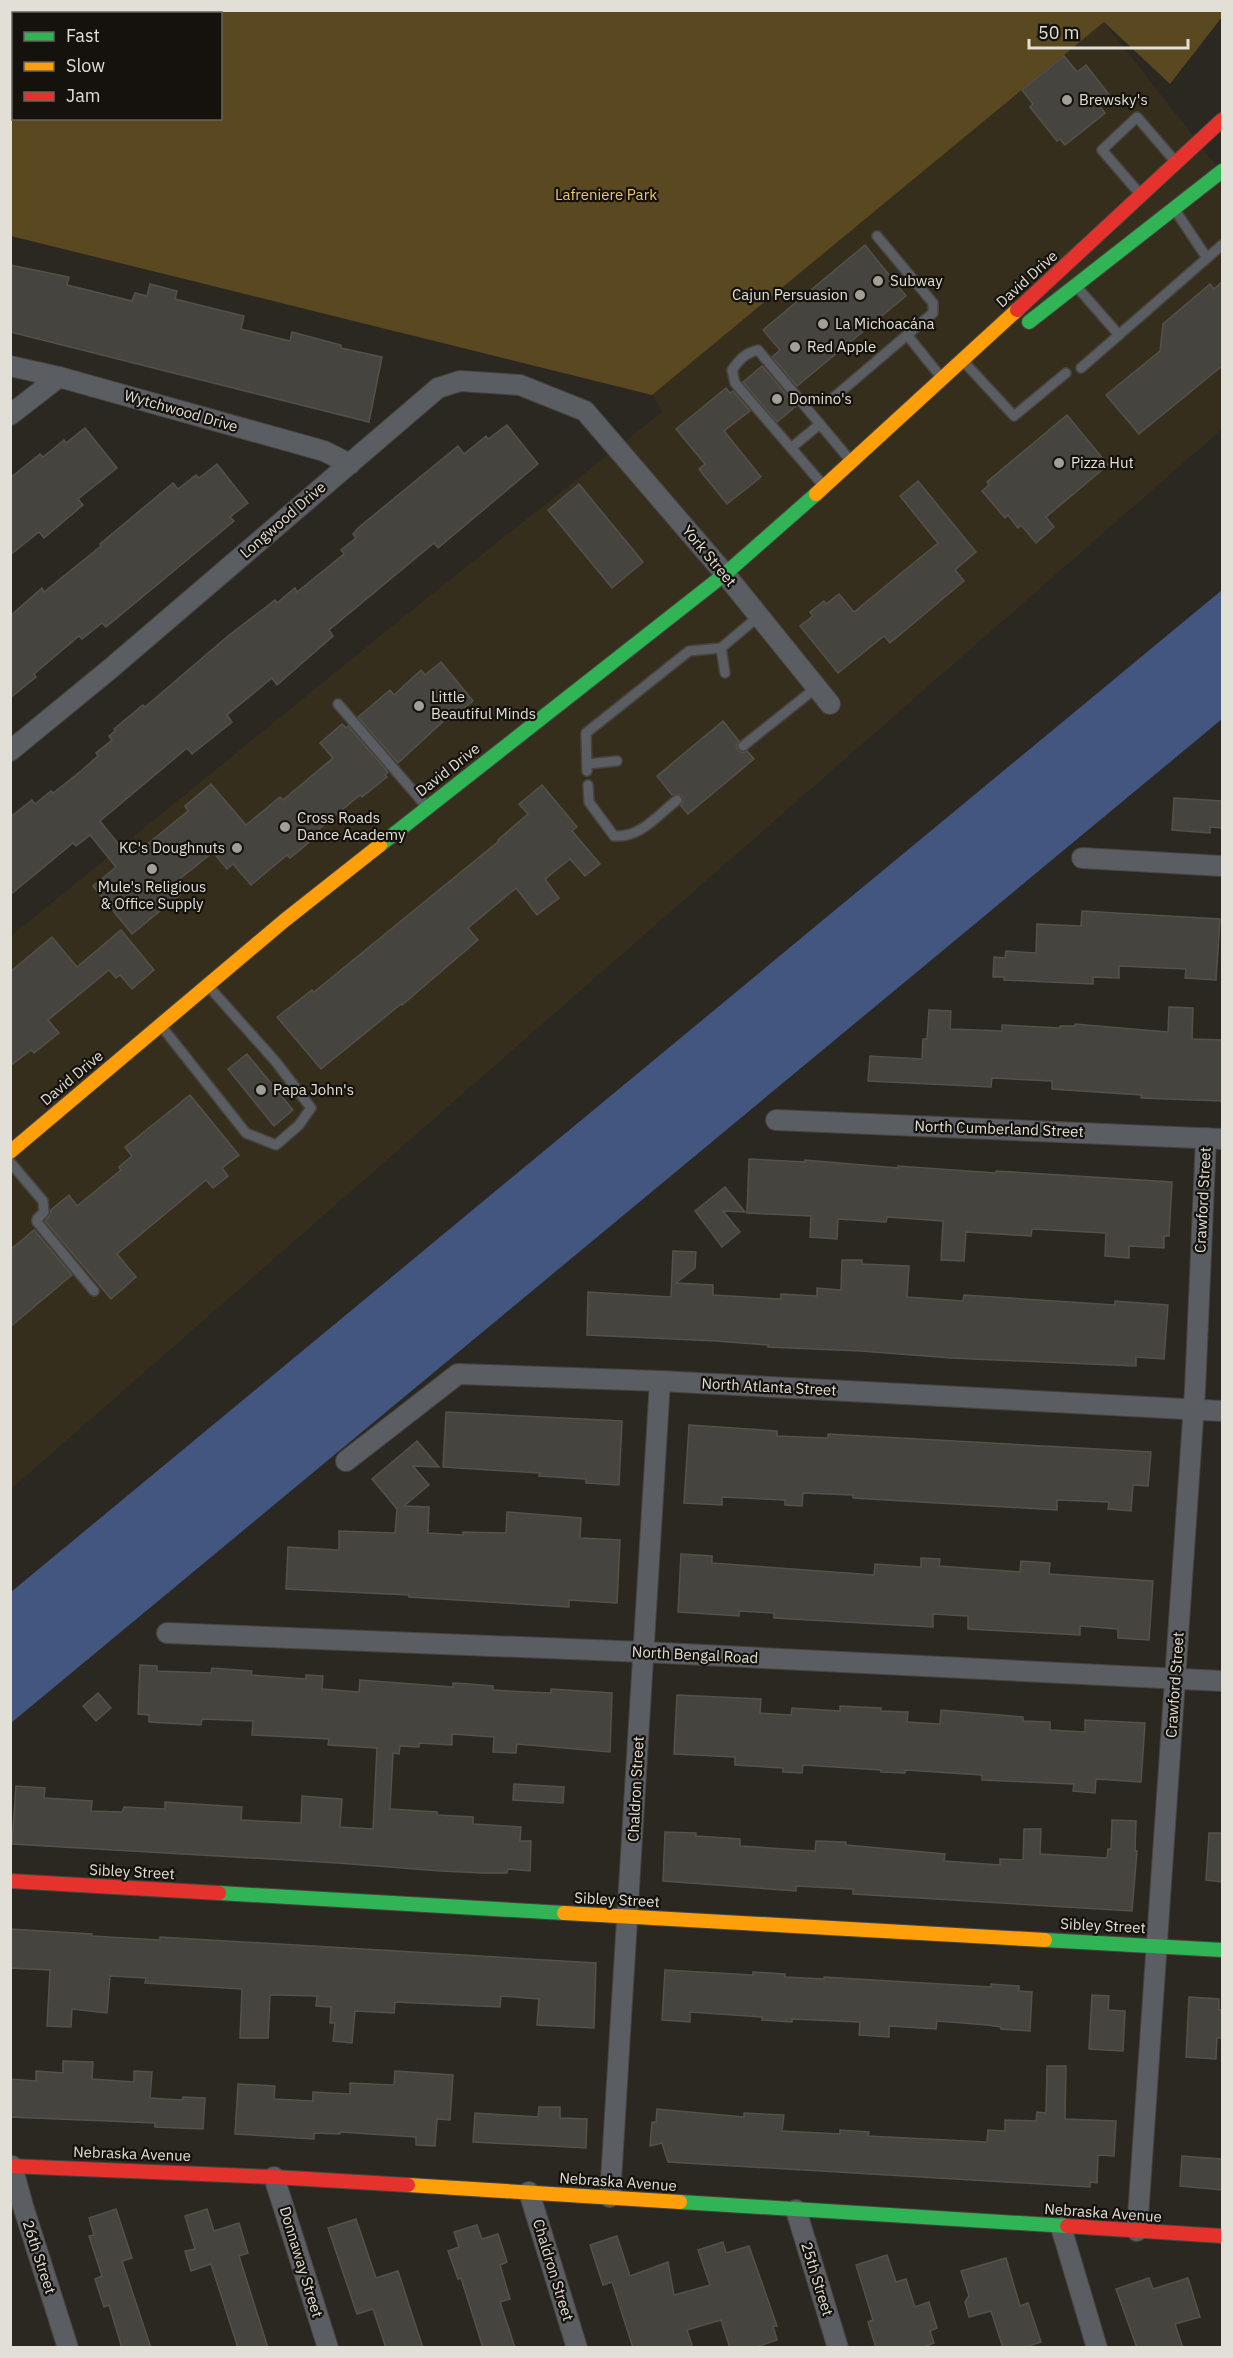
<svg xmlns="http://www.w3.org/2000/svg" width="1233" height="2358" font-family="'IBM Plex Sans',sans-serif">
<rect width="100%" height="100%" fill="#2b2821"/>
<!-- built -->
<polygon fill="#362e1d" points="1104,22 1222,173 1222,429 11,1489 11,936 417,606 662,412 652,395"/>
<!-- green -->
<path fill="#594820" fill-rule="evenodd" d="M11,10h1211v7l-52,67 -66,-62 -452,373 -641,-159zM14,14h206v104h-206z"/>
<!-- water -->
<polygon fill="#435680" points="1222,590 1222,719 11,1723 11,1592"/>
<!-- building -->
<g fill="#46443e" stroke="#54514b" stroke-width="1.5">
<polygon points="1064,56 1077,72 1086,65 1110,96 1099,105 1105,113 1065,145 1060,139 1057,141 1030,107 1033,104 1022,90"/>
<polygon points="865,245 906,296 797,386 772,357 780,350 763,330"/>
<polygon points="10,265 69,277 67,285 132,301 135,293 147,296 150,284 177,291 175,299 244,316 241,329 290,341 292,332 341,345 341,348 382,357 369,422 10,332"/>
<polygon points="1222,282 1222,366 1139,434 1106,395 1160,351 1163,324 1210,284 1214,289"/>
<polygon points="762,366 796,406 777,422 743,382"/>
<polygon points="726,388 730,393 733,391 750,411 724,431 761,477 727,504 699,469 705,464 676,429"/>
<polygon points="1067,415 1108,465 1046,517 1054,527 1036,543 1021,525 1018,528 1008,515 1005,518 982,491 989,485 987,482"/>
<polygon points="507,425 538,464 438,548 434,543 329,630 333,636 277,685 272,678 227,715 232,722 192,754 187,748 100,821 128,856 143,844 145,846 188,811 185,806 211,784 246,825 280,797 283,800 333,758 320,743 342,724 346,728 348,726 388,772 385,775 387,777 362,797 360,795 312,835 314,838 290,858 287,855 251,885 233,864 227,869 213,852 176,882 183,892 132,934 93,886 116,867 90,835 76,846 73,843 10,895 10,817 32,800 35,804 51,791 53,793 81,771 98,756 96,753 112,740 109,736 115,731 114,729 143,705 145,707 228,636 275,600 277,603 295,588 297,592 344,554 341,550 356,538 353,534 358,528 458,446 464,454 486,436 488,439"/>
<polygon points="85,428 117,468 78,499 83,505 44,538 39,532 10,555 10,478 40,454 43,457 64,440 66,443"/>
<polygon points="217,464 248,503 230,517 234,521 106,627 102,623 82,639 79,636 34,674 36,677 10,698 10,616 42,588 44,592 101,546 100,544 173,483 178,489 196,475 199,478"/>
<polygon points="918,481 976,552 955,570 964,581 890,643 884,636 838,673 800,626 813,616 810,612 824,601 826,604 839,594 854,612 938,543 900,496"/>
<polygon points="579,484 643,562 612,588 548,510"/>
<polygon points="441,662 473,701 452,718 450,715 398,763 358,717 390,690 394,695 421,670 425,675"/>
<polygon points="723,721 739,741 736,746 738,751 743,753 747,751 754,759 688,814 681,806 683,802 682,796 679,794 672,795 657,776"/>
<polygon points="542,785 577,827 572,831 600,864 585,876 570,859 545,879 559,898 537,915 516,888 468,928 478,940 402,1005 401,1004 321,1069 277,1017 312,990 314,992 499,841 498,840 528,814 519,804"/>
<polygon points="1174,798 1222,801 1222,828 1210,827 1210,833 1172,830"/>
<polygon points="1082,911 1220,919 1216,980 1185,978 1186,969 1119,966 1119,978 1093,977 1093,984 1004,980 1004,977 993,977 994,957 1005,958 1006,951 1036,953 1037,924 1081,926"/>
<polygon points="121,930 154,970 132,989 120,975 116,978 109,970 48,1020 59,1033 34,1053 31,1050 10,1066 10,972 52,937 77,967"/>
<polygon points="1169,1007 1193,1008 1192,1039 1222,1040 1222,1101 1141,1098 1142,1095 1052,1089 1052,1081 992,1078 991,1087 868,1081 870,1056 922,1059 923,1039 927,1039 929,1010 951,1011 950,1029 1002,1031 1002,1025 1060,1028 1060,1026 1075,1026 1075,1024 1168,1032"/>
<polygon points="247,1054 293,1110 274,1126 228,1069"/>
<polygon points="190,1095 239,1155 222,1168 228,1176 213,1188 206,1180 117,1254 136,1277 111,1299 45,1221 50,1215 51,1210 69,1195 77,1206 121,1170 119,1167 132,1156 125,1147"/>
<polygon points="749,1159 805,1162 805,1160 898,1168 898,1166 996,1173 996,1171 1172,1182 1169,1236 1164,1236 1164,1248 1129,1246 1129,1258 1105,1256 1106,1233 1032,1229 1031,1236 966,1232 964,1261 941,1260 943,1221 887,1217 886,1222 838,1219 837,1239 810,1237 811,1216 747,1213"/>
<polygon points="725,1187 745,1212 723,1211 740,1232 722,1247 695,1211"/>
<polygon points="34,1230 72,1275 10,1327 10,1250"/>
<polygon points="673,1251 696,1252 695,1268 676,1283 713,1285 713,1295 781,1299 781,1294 817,1296 817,1288 841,1290 842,1260 862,1260 862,1264 909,1266 907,1297 963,1301 964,1295 1115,1305 1115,1301 1168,1305 1164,1359 1136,1357 1136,1366 951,1358 861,1351 768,1347 768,1345 716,1341 587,1335 588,1292 671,1297"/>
<polygon points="446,1412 622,1421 619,1485 586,1483 586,1479 539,1476 540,1473 443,1467"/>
<polygon points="689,1425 777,1431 777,1436 828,1438 828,1434 1151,1452 1148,1486 1133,1485 1131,1511 1108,1509 1109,1502 1057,1500 1057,1510 853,1498 853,1495 803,1493 802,1506 785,1505 785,1500 722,1497 722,1505 684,1503"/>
<polygon points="417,1441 439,1467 413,1466 429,1485 404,1506 429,1507 428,1533 463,1535 463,1532 506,1533 507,1512 581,1518 580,1538 620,1540 617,1603 569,1600 569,1607 409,1597 409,1595 286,1589 288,1547 339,1550 339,1531 395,1533 397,1509 372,1479"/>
<polygon points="681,1554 712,1556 712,1563 874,1575 875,1564 921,1567 921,1558 940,1559 939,1566 1020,1572 1021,1561 1050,1563 1049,1574 1153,1581 1149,1640 1118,1638 1118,1629 1080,1626 1080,1635 968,1629 968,1616 933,1614 933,1627 774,1618 774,1613 739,1611 739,1616 678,1612"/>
<polygon points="140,1665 157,1666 157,1671 211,1673 212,1668 252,1671 251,1675 306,1679 306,1675 323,1676 322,1689 359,1692 360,1680 453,1687 453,1683 470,1684 493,1686 493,1690 527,1692 551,1693 551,1689 612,1693 610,1752 517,1744 516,1753 493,1752 494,1737 452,1734 452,1745 419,1743 419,1747 400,1746 399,1754 393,1753 390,1809 437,1812 437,1815 473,1817 473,1824 521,1827 520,1841 531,1841 530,1871 508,1869 507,1873 483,1873 441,1871 338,1863 12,1844 16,1786 45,1788 44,1798 92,1801 91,1811 122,1812 124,1807 165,1809 165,1802 211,1805 242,1807 241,1820 301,1823 302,1796 342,1799 340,1827 373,1829 377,1748 328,1745 329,1739 252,1735 253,1721 202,1719 201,1725 149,1722 149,1715 138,1714"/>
<polygon points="98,1693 111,1708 96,1721 83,1706"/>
<polygon points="677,1695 761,1699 760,1713 791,1715 792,1708 840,1711 840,1706 881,1708 881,1711 908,1712 907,1722 940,1724 941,1710 1023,1717 1023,1721 1050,1722 1050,1730 1085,1732 1085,1720 1145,1723 1141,1782 1096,1779 1095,1793 1073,1791 1074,1784 982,1780 982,1775 905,1770 905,1773 881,1772 881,1770 803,1765 802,1773 783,1772 783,1768 735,1765 735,1757 674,1754"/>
<polygon points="514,1784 564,1787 563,1803 513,1800"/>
<polygon points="1112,1820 1136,1821 1135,1851 1137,1851 1132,1911 853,1894 853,1889 796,1886 796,1891 663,1881 665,1832 696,1833 696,1836 740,1839 740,1846 815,1851 816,1841 846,1842 846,1845 945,1854 944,1861 1000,1865 1000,1859 1023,1860 1024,1829 1041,1829 1040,1854 1107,1858 1108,1849 1111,1849"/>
<polygon points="1209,1833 1222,1833 1222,1882 1206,1880"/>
<polygon points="10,1929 92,1934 92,1936 160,1940 160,1937 596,1963 594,2028 537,2025 539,1999 501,1996 500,2007 395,2002 394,2013 355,2011 352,2043 333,2041 335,2023 330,2023 331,2007 316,2006 317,1996 279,1995 270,1995 268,2038 240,2038 242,1989 145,1983 146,1978 110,1976 107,2013 72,2009 71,2027 47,2026 50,1970 10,1968"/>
<polygon points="665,1970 753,1975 753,1972 785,1974 785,1977 824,1979 824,1977 991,1987 991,1984 1019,1986 1019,1991 1032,1992 1030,2031 1001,2029 1001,2027 988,2025 937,2021 936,2029 889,2026 889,2037 859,2035 860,2022 792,2019 792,2022 762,2020 762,2017 690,2012 690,2022 662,2020"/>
<polygon points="1092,1995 1109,1996 1108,2010 1125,2011 1123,2051 1089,2049"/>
<polygon points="1189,1997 1219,1999 1219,2010 1222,2010 1222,2038 1217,2038 1216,2059 1186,2057"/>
<polygon points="63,2061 93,2062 92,2079 134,2082 134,2071 152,2072 150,2098 182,2100 183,2097 205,2098 203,2129 155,2127 155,2123 10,2117 10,2079 36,2081 36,2071 63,2073"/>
<polygon points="1047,2066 1066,2066 1065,2119 1116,2121 1114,2156 1098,2155 1097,2183 1090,2182 1090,2187 668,2162 662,2143 650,2146 652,2122 656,2122 657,2109 744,2117 744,2113 784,2115 782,2131 840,2134 840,2130 869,2132 868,2136 987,2142 988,2130 1005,2131 1005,2120 1036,2121 1037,2112 1046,2113"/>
<polygon points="395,2071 453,2075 450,2120 437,2119 435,2146 416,2145 416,2137 340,2132 340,2134 314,2133 314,2139 235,2134 238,2084 275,2086 274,2099 313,2101 313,2092 350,2094 350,2083 394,2085"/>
<polygon points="539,2107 560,2107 560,2118 587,2119 586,2148 473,2142 475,2113 538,2117"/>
<polygon points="1182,2156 1222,2159 1222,2190 1180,2186"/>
<polygon points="116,2209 132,2258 122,2261 151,2348 122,2348 109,2305 104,2307 95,2279 102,2276 89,2236 94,2235 89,2218"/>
<polygon points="207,2209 214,2231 239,2223 248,2253 239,2256 268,2348 238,2348 211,2264 191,2271 185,2251 195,2249 185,2216"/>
<polygon points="356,2219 376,2278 398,2271 423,2348 386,2348 373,2309 357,2314 328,2228"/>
<polygon points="477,2225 482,2239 498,2234 507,2262 500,2265 510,2299 500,2302 515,2348 483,2348 461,2278 458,2279 448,2251 459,2247 454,2232"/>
<polygon points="617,2236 630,2276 668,2262 674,2295 710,2285 698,2250 723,2242 726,2253 749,2246 777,2326 773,2326 777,2340 753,2348 730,2348 721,2320 687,2330 693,2348 633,2348 612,2282 603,2285 590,2245"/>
<polygon points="887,2255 896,2282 906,2279 915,2307 929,2302 937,2328 930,2331 934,2343 922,2348 876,2348 868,2322 873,2320 856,2265"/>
<polygon points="1006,2258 1020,2306 1028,2303 1041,2342 1023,2348 1003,2348 991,2311 969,2317 965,2302 969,2296 961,2271"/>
<polygon points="1149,2278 1153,2289 1188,2278 1200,2317 1175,2324 1183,2348 1137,2348 1116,2289"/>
</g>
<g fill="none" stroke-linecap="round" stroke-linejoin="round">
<!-- lane casing -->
<g stroke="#47443f" stroke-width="12">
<g id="lane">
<polyline points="1140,194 1102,150 1137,117 1174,160"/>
<polyline points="1175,210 1207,258"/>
<polyline points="1077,287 1119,335"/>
<polyline points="907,335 941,377"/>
<polyline points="964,362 1014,416 1066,373"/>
<polyline points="1081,368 1222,245"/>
<polyline points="833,398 933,313 933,303 877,236"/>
<polyline points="791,448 820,424"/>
<path d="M823,485l-88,-102 -3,-13c7,-10 13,-17 26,-20l92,110"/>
<polyline points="721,648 725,673"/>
<polyline points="338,704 426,806"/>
<polyline points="743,746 817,687"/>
<polyline points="587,764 617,761"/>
<polyline points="587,771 586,733 689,651 721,648 759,616"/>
<path d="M588,785l1,17 25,34c26,2 43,-20 63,-36"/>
<polyline points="162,1027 246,1133 276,1145 299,1125 311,1108 276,1062 210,988"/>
<polyline points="10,1162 43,1201 44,1212 37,1219 37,1222 94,1291"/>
</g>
</g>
<!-- street casing -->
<g stroke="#47443f" stroke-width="22">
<g id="street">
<polyline points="10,366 59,377 324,451 350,464"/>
<polyline points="10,415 59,377"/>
<polyline points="10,751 110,669 438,388 460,381 520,385 585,411 725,574 830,704"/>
<polyline points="1082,858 1222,866"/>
<polyline points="776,1120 1222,1139"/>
<polyline points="346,1461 458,1374 660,1381 1222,1411"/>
<polyline points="167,1633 644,1652 1222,1681"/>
<polyline points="12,2166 23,2206 68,2348"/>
<polyline points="274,2177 328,2348"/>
<polyline points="529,2192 577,2348"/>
<polyline points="610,2197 660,1381"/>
<polyline points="796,2210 838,2348"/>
<polyline points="1061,2227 1097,2348"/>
<polyline points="1137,2231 1195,1390 1206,1138"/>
</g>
</g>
<!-- fast casing -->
<g stroke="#47443f" stroke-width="16">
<g id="fast">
<polyline points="1029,322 1222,171"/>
<polyline points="380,845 725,574 816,494"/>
<polyline points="219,1893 564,1913"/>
<polyline points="1045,1940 1222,1950"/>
<polyline points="680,2202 1067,2226"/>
</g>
</g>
<!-- slow casing -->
<g stroke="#47443f" stroke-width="16">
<g id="slow">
<polyline points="816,494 1017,310"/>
<polyline points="10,1152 285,920 380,845"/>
<polyline points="564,1913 1045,1940"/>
<polyline points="408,2185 680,2202"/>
</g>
</g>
<!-- jam casing -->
<g stroke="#47443f" stroke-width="16">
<g id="jam">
<polyline points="1017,310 1222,120"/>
<polyline points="10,1881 219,1893"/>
<polyline points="10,2166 274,2177 408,2185"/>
<polyline points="1067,2226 1222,2236"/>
</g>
</g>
<!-- lane -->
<use href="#lane" stroke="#5a5d62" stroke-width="9"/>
<!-- street -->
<use href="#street" stroke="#5a5d62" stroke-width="20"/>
<!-- fast -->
<use href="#fast" stroke="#30b455" stroke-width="14"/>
<!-- slow -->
<use href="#slow" stroke="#ff9f0a" stroke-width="14"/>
<!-- jam -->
<use href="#jam" stroke="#e5322d" stroke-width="14"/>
</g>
<!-- markers -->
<g fill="#a29f97" stroke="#15120d" stroke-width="2">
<circle cx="1067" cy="100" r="6"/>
<circle cx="878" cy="281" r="6"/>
<circle cx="860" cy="295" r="6"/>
<circle cx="823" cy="324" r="6"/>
<circle cx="795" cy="347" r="6"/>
<circle cx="777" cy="399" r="6"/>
<circle cx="1059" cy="463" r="6"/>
<circle cx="419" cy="706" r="6"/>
<circle cx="285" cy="827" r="6"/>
<circle cx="237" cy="848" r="6"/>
<circle cx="152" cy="869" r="6"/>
<circle cx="261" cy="1090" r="6"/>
</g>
<g text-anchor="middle" stroke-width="4.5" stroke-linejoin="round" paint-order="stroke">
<!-- poi labels -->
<g font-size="15" fill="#e2dfd7" stroke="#15120d" text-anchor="start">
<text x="1079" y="105">Brewsky's</text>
<text x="890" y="286">Subway</text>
<text x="848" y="300" text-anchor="end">Cajun Persuasion</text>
<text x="835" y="329">La Michoacána</text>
<text x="807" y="352">Red Apple</text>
<text x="789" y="404">Domino's</text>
<text x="1071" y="468">Pizza Hut</text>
<text x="431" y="702">Little<tspan x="431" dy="17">Beautiful Minds</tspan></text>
<text x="297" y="823">Cross Roads<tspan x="297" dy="17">Dance Academy</tspan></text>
<text x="225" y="853" text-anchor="end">KC's Doughnuts</text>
<text x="152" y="892" text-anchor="middle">Mule's Religious<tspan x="152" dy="17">&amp; Office Supply</tspan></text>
<text x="273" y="1095">Papa John's</text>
</g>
<!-- park labels -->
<g font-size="15" fill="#ebc572" stroke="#15120d">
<text x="606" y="200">Lafreniere Park</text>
</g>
<!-- street labels -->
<g font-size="15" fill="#e2dfd7" stroke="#15120d">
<text transform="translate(1027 279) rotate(-42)" y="5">David Drive</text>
<text transform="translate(181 411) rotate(16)" y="5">Wytchwood Drive</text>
<text transform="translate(283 520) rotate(-41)" y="5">Longwood Drive</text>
<text transform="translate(709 556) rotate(50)" y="5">York Street</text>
<text transform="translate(448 770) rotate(-38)" y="5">David Drive</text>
<text transform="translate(72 1078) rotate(-40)" y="5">David Drive</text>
<text transform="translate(999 1129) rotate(2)" y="5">North Cumberland Street</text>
<text transform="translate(1203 1200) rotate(-87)" y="5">Crawford Street</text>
<text transform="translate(769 1387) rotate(3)" y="5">North Atlanta Street</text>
<text transform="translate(695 1655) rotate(3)" y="5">North Bengal Road</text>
<text transform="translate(1175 1685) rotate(-86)" y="5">Crawford Street</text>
<text transform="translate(636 1789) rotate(-87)" y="5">Chaldron Street</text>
<text transform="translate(132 1872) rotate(3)" y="5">Sibley Street</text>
<text transform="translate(617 1900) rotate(3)" y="5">Sibley Street</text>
<text transform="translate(1103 1926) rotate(3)" y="5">Sibley Street</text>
<text transform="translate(132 2154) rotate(2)" y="5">Nebraska Avenue</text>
<text transform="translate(618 2182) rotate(4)" y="5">Nebraska Avenue</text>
<text transform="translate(1103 2213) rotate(4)" y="5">Nebraska Avenue</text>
<text transform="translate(39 2257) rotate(72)" y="5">26th Street</text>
<text transform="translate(301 2262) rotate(73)" y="5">Donnaway Street</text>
<text transform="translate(553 2270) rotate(73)" y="5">Chaldron Street</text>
<text transform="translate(817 2279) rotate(73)" y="5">25th Street</text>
</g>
</g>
<!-- border -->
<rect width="1233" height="2358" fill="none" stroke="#e2dfd7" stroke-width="24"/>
<!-- legend -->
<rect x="12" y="12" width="210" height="108" fill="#15120d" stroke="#67645e" stroke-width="1.5"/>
<rect x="24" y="32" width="30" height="9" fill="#30b455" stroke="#67645e" stroke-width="1.5"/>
<text x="66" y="42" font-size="18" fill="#e2dfd7">Fast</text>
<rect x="24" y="62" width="30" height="9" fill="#ff9f0a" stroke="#67645e" stroke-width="1.5"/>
<text x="66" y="72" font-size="18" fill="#e2dfd7">Slow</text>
<rect x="24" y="92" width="30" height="9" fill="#e5322d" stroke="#67645e" stroke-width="1.5"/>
<text x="66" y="102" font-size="18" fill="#e2dfd7">Jam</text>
<!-- scale -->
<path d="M1029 39v9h159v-9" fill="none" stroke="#e2dfd7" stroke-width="3"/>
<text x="1038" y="39" font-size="18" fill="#e2dfd7" stroke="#15120d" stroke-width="4.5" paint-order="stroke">50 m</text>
</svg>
